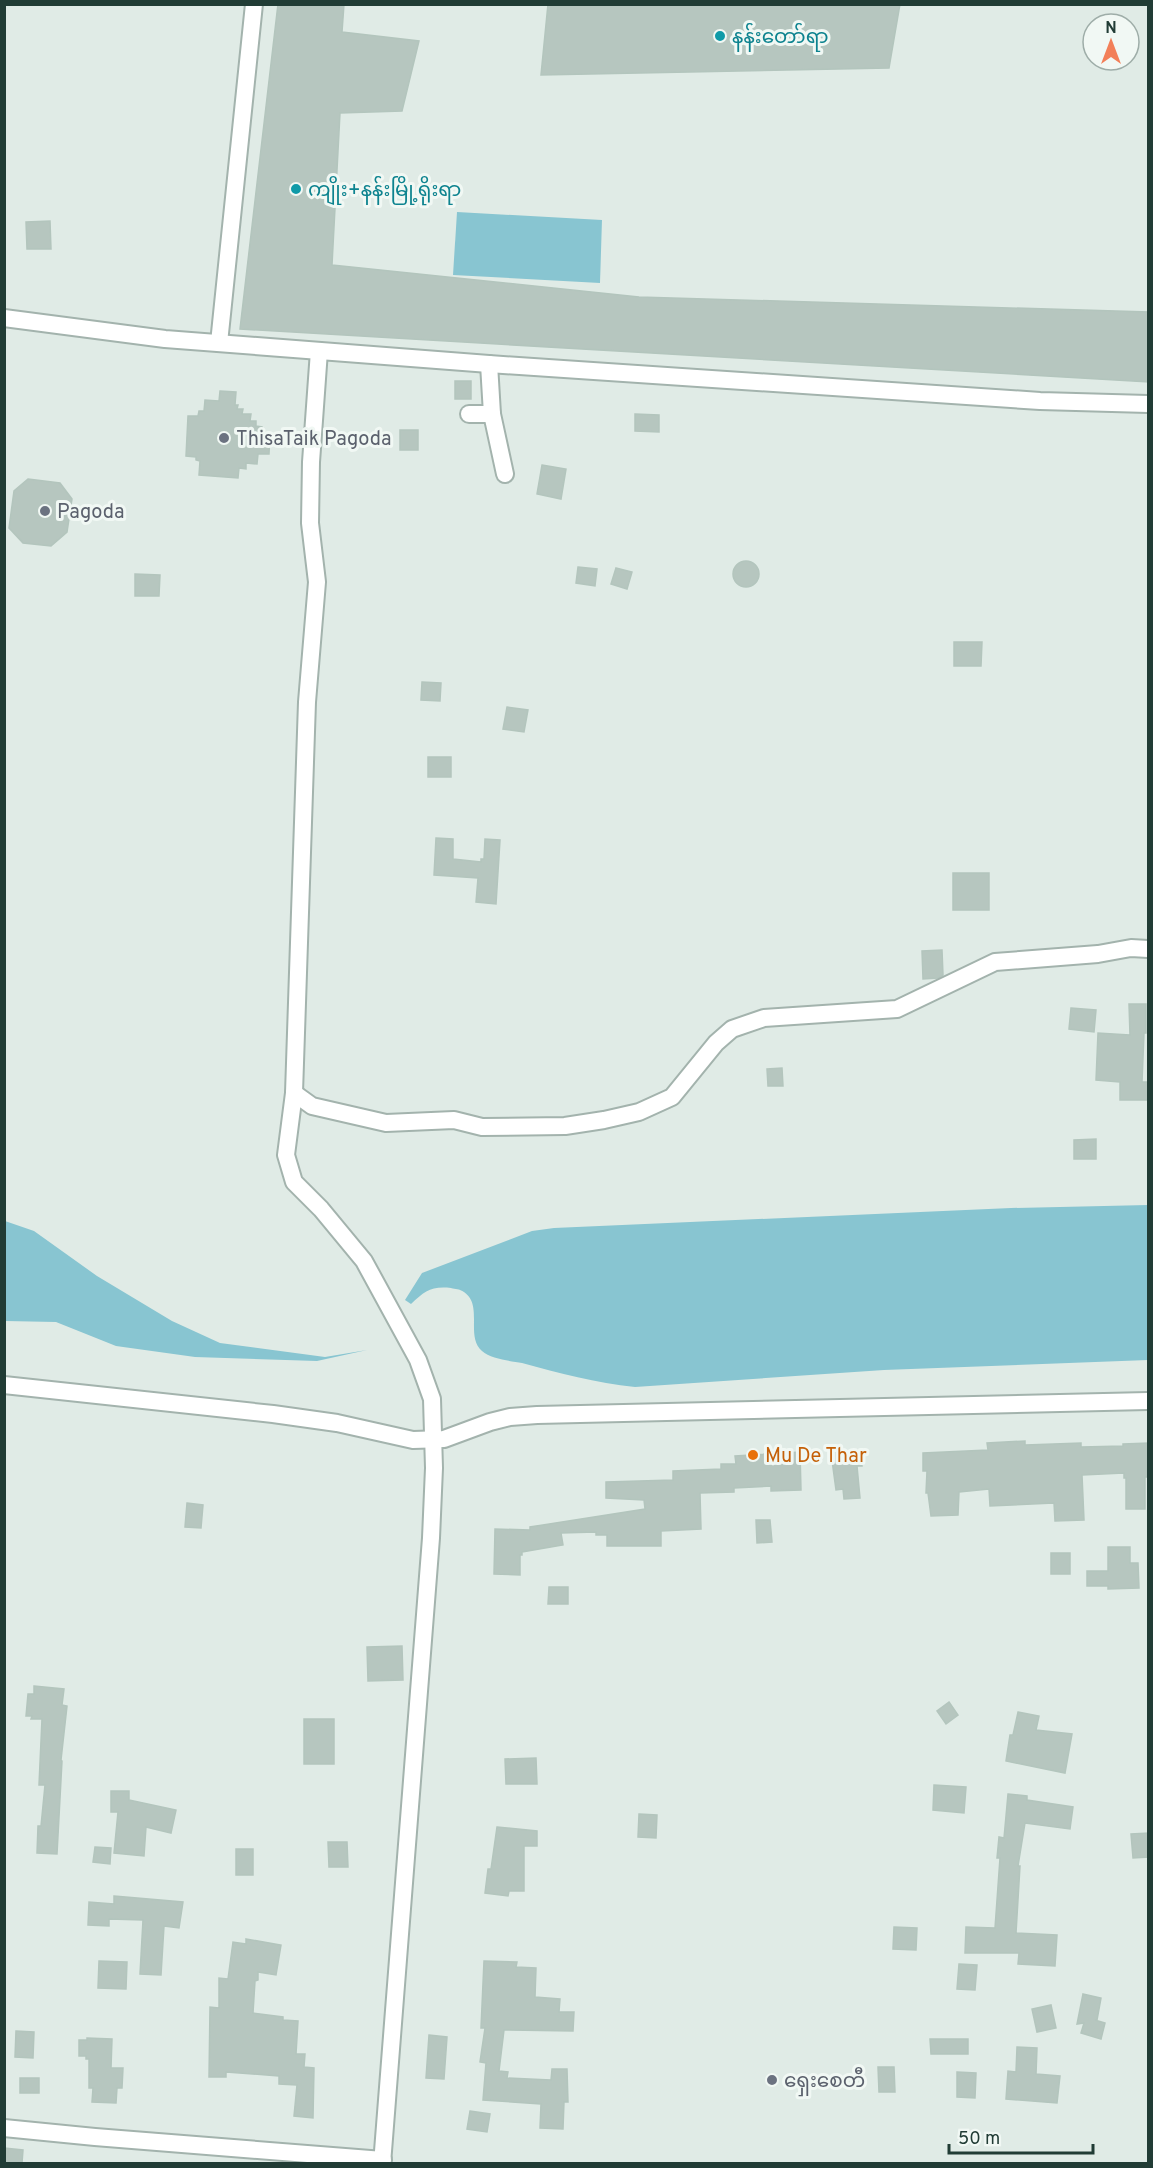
<svg xmlns="http://www.w3.org/2000/svg" width="1153" height="2168" font-family="Overpass,'Noto Sans Myanmar',sans-serif">
<rect width="100%" height="100%" fill="#e0ebe6"/>
<!-- water -->
<g fill="#88c5d1">
<polygon points="457,212 602,220 600,283 453,275"/>
<path d="M1148,1205v155l-264,10 -249,17c-39,-4 -76,-14 -113,-24 -11,-2 -31,-4 -40,-12 -18,-15 4,-50 -22,-61 0,-1 -8,-1 -9,-2 -20,-2 -26,3 -40,16l-6,-4 17,-27 110,-42 22,-3 457,-20z"/>
<polygon points="5,1221 34,1231 97,1276 172,1321 220,1343 325,1357 367,1350 317,1361 195,1357 116,1346 56,1322 5,1321"/>
</g>
<!-- building -->
<g fill="#b6c6bf" stroke="#b3c5bd" stroke-width="1.5">
<polygon points="278,4 344,4 342,32 419,41 402,111 340,113 332,265 639,297 1149,312 1149,382 240,329"/>
<polygon points="548,4 900,4 889,68 541,75"/>
<polygon points="50,221 51,249 27,249 26,222"/>
<rect x="455" y="381" width="16" height="18"/>
<polygon points="220,391 236,392 235,405 238,405 237,409 243,409 242,414 251,414 250,421 256,421 256,426 262,427 262,432 270,433 269,454 258,454 257,464 246,463 246,469 239,468 238,478 199,475 200,461 196,460 196,457 186,456 188,416 198,416 199,411 204,411 205,400 219,401"/>
<polygon points="635,414 659,415 659,432 635,431"/>
<rect x="400" y="430" width="18" height="20"/>
<polygon points="542,465 566,469 561,499 537,494"/>
<polygon points="28,479 60,483 72,499 67,532 51,546 23,543 9,528 14,491"/>
<circle cx="746" cy="574" r="13"/>
<polygon points="578,567 597,569 595,586 576,583"/>
<polygon points="616,568 632,572 627,589 611,584"/>
<polygon points="135,574 160,575 159,596 135,596"/>
<polygon points="954,642 982,642 981,666 954,666"/>
<polygon points="422,682 441,683 440,701 421,700"/>
<polygon points="507,707 528,710 524,732 503,729"/>
<rect x="428" y="757" width="23" height="20"/>
<polygon points="436,838 453,839 453,859 481,862 481,859 484,859 485,839 500,840 496,904 476,902 478,878 434,875"/>
<rect x="953" y="873" width="36" height="37"/>
<polygon points="942,950 943,975 938,978 923,979 922,951"/>
<polygon points="1129,1004 1146,1004 1146,1033 1144,1033 1142,1082 1149,1082 1149,1100 1120,1100 1120,1082 1096,1080 1098,1033 1130,1035"/>
<polygon points="1071,1008 1096,1010 1094,1032 1069,1029"/>
<polygon points="782,1068 783,1086 768,1086 767,1069"/>
<polygon points="1096,1139 1096,1159 1074,1159 1074,1140"/>
<polygon points="1025,1441 1025,1445 1081,1443 1081,1447 1123,1446 1123,1444 1149,1443 1149,1477 1145,1477 1145,1509 1126,1509 1126,1478 1124,1478 1124,1473 1082,1475 1084,1520 1055,1521 1054,1503 990,1506 989,1489 959,1492 958,1515 931,1516 928,1493 926,1493 927,1471 923,1471 923,1453 988,1450 987,1443"/>
<polygon points="860,1450 862,1466 857,1466 860,1498 844,1499 843,1489 836,1490 831,1453"/>
<polygon points="800,1452 801,1490 771,1491 771,1486 734,1488 734,1492 700,1493 701,1529 661,1531 661,1546 607,1546 607,1535 596,1535 596,1532 561,1533 563,1545 522,1552 522,1555 520,1555 520,1575 494,1574 495,1529 530,1530 530,1527 645,1509 644,1500 606,1498 606,1482 673,1480 673,1471 721,1469 721,1464 736,1464 735,1456"/>
<polygon points="187,1503 203,1505 201,1528 185,1527"/>
<polygon points="756,1520 770,1520 772,1542 757,1543"/>
<polygon points="1108,1547 1130,1547 1130,1563 1138,1563 1139,1588 1108,1589 1108,1586 1087,1586 1087,1571 1108,1571"/>
<rect x="1051" y="1553" width="19" height="21"/>
<polygon points="549,1587 568,1587 568,1604 548,1604"/>
<polygon points="402,1646 403,1680 368,1681 367,1647"/>
<polygon points="34,1686 64,1689 62,1705 67,1706 61,1760 62,1761 57,1854 37,1853 38,1826 41,1826 45,1785 39,1785 42,1719 31,1719 32,1716 26,1716 28,1694 34,1694"/>
<polygon points="949,1702 958,1715 946,1724 937,1711"/>
<polygon points="1018,1712 1039,1716 1036,1730 1072,1734 1065,1773 1006,1761 1010,1735 1013,1735"/>
<rect x="304" y="1719" width="30" height="45"/>
<polygon points="536,1758 537,1784 506,1784 505,1759"/>
<polygon points="934,1785 966,1787 964,1813 933,1810"/>
<polygon points="111,1791 129,1791 129,1800 176,1810 171,1833 146,1827 144,1856 114,1853 118,1812 111,1812"/>
<polygon points="1008,1794 1027,1796 1027,1800 1073,1807 1070,1829 1025,1823 1018,1866 1020,1866 1016,1933 1057,1935 1055,1966 1018,1964 1019,1953 965,1953 966,1927 995,1928 1000,1858 997,1858 999,1837 1004,1838"/>
<polygon points="639,1814 657,1815 656,1838 638,1837"/>
<polygon points="497,1827 537,1831 537,1846 524,1846 524,1891 509,1891 508,1896 485,1893 488,1869 491,1869"/>
<polygon points="1149,1833 1149,1857 1133,1858 1131,1834"/>
<polygon points="328,1842 347,1842 348,1867 329,1867"/>
<polygon points="95,1847 111,1848 110,1864 93,1862"/>
<rect x="236" y="1849" width="17" height="26"/>
<polygon points="114,1896 183,1902 179,1928 164,1926 161,1975 140,1974 143,1920 109,1919 109,1926 88,1925 89,1902 114,1904"/>
<polygon points="894,1927 917,1928 916,1950 893,1949"/>
<polygon points="246,1939 281,1945 276,1975 258,1972 258,1980 255,1981 253,2013 283,2017 283,2020 298,2021 296,2054 305,2054 304,2067 314,2068 313,2118 294,2116 297,2085 279,2084 279,2076 226,2072 226,2077 209,2077 210,2007 219,2008 219,1978 228,1979 233,1942 246,1944"/>
<polygon points="99,1961 127,1962 126,1989 98,1988"/>
<polygon points="484,1961 517,1962 516,1967 536,1968 535,1997 560,1999 559,2012 574,2012 573,2031 504,2030 499,2071 508,2072 507,2078 551,2080 552,2069 567,2069 568,2102 564,2102 563,2129 540,2128 541,2104 483,2100 486,2063 480,2062 485,2028 481,2028"/>
<polygon points="959,1964 977,1965 975,1990 957,1989"/>
<polygon points="1083,1994 1101,1998 1097,2020 1095,2020 1105,2023 1101,2039 1081,2033 1084,2023 1077,2024"/>
<polygon points="1051,2005 1056,2028 1037,2032 1032,2009"/>
<polygon points="16,2031 34,2032 33,2058 15,2057"/>
<polygon points="429,2035 447,2037 444,2079 426,2078"/>
<polygon points="87,2038 112,2039 111,2068 123,2068 122,2088 117,2088 116,2103 92,2102 93,2088 89,2088 89,2059 86,2059 86,2056 79,2056 79,2040 87,2040"/>
<polygon points="930,2039 968,2039 968,2054 931,2054"/>
<polygon points="1017,2047 1037,2048 1036,2074 1060,2076 1057,2103 1006,2099 1008,2071 1016,2072"/>
<polygon points="878,2067 894,2067 895,2092 879,2092"/>
<polygon points="957,2072 976,2073 975,2098 957,2097"/>
<rect x="20" y="2078" width="19" height="15"/>
<polygon points="470,2111 490,2114 487,2132 467,2129"/>
<polygon points="4,2148 23,2150 22,2163 4,2163"/>
</g>
<g fill="none" stroke-linecap="round" stroke-linejoin="round">
<!-- minor casing -->
<g stroke="#a3b3ad" stroke-width="20">
<g id="minor">
<polyline points="4,318 165,339 489,364 1040,401 1148,404"/>
<polyline points="219,343 254,4"/>
<polyline points="319,351 311,462 310,523 317,582 307,702 294,1093 286,1155 294,1182 321,1209 364,1261 418,1360 432,1399 434,1468 431,1538 382,2164"/>
<polyline points="489,364 492,414 505,474"/>
<polyline points="469,414 492,414"/>
<polyline points="294,1093 312,1106 386,1123 454,1120 482,1127 565,1126 604,1120 639,1112 672,1097 716,1043 732,1029 764,1018 897,1009 995,962 1098,954 1131,948 1148,949"/>
<polyline points="4,1385 273,1414 337,1423 413,1440 444,1439 490,1422 510,1417 537,1415 1148,1401"/>
<polyline points="4,2128 95,2137 383,2160"/>
</g>
</g>
<!-- minor -->
<use href="#minor" stroke="#fff" stroke-width="16"/>
</g>
<!-- markers -->
<g fill="#0f9aa8" stroke="#f1f8f4" stroke-width="2">
<circle cx="720" cy="36" r="6"/>
<circle cx="296" cy="189" r="6"/>
</g>
<g fill="#6b7280" stroke="#f1f8f4" stroke-width="2">
<circle cx="224" cy="438" r="6"/>
<circle cx="45" cy="511" r="6"/>
<circle cx="772" cy="2080" r="6"/>
</g>
<circle fill="#e8710a" stroke="#f1f8f4" stroke-width="2" cx="753" cy="1455" r="6"/>
<g text-anchor="middle" stroke-width="6" stroke-linejoin="round" paint-order="stroke">
<!-- culture labels -->
<g font-size="20" fill="#0d838f" stroke="#f1f8f4" text-anchor="start">
<text x="732" y="43">နန်းတော်ရာ</text>
<text x="308" y="196">ကျိုး+နန်းမြို့ရိုးရာ</text>
</g>
<!-- worship labels -->
<g font-size="20" fill="#5b616d" stroke="#f1f8f4" text-anchor="start">
<text x="236" y="445">ThisaTaik Pagoda</text>
<text x="57" y="518">Pagoda</text>
<text x="784" y="2087">ရှေးစေတီ</text>
</g>
<!-- food labels -->
<g font-size="20" fill="#c56008" stroke="#f1f8f4" text-anchor="start">
<text x="765" y="1462">Mu De Thar</text>
</g>
</g>
<!-- border -->
<rect width="1153" height="2168" fill="none" stroke="#213c35" stroke-width="12"/>
<!-- north arrow -->
<g transform="translate(1111 42)"><circle r="28" fill="#f1f8f4" stroke="#9eada8" stroke-width="1.5"/>
<path d="M0-4.5L10 22L0 15L-10 22Z" fill="#f27f58"/>
<text y="-9" font-size="16" font-weight="bold" text-anchor="middle" fill="#213c35">N</text>
</g>
<!-- scale -->
<path d="M949 2144v9h144v-9" fill="none" stroke="#213c35" stroke-width="3"/>
<text x="958" y="2144" font-size="18" fill="#213c35" stroke="#f1f8f4" stroke-width="4.5" paint-order="stroke">50 m</text>
</svg>
